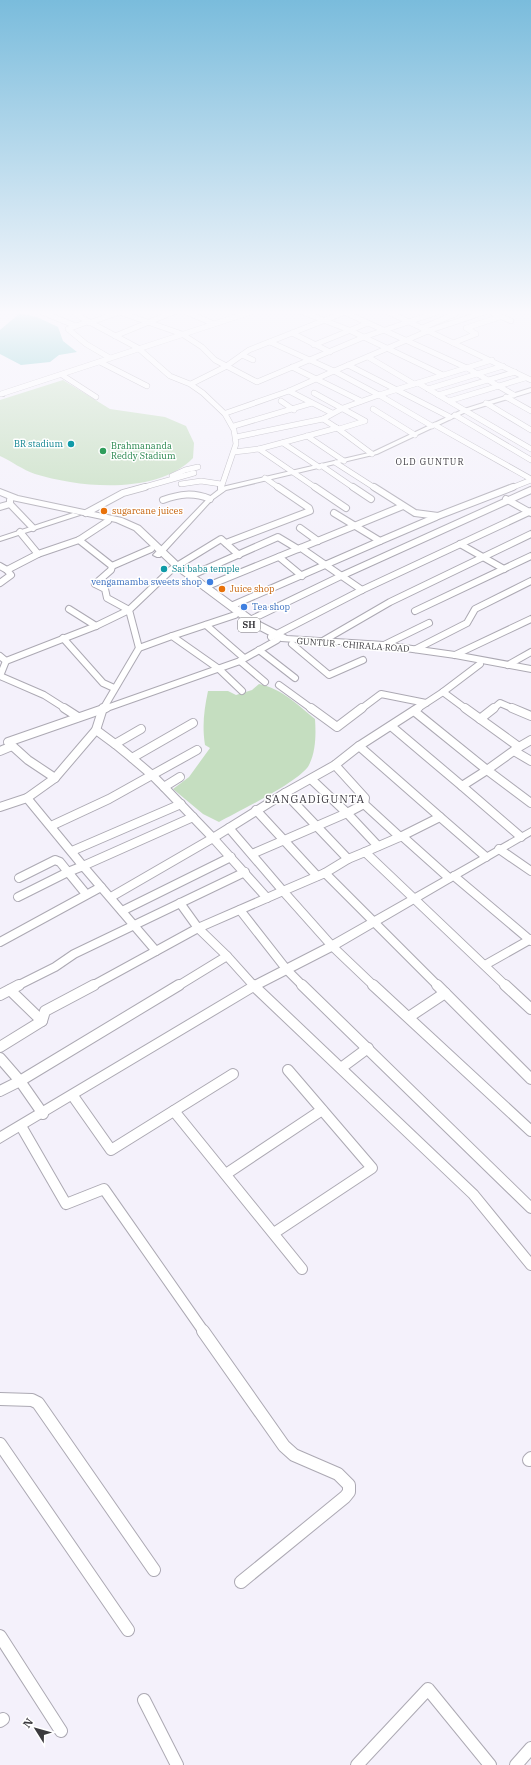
<svg xmlns="http://www.w3.org/2000/svg" width="531" height="1765" font-family="'IBM Plex Serif',serif">
<rect width="100%" height="100%" fill="#f4f1fb"/>
<!-- green -->
<g fill="#c5dec0">
<path d="M63,380l47,29 55,8 21,9 8,17 -1,15c-36,37 -112,30 -158,16 -12,-4 -24,-13 -35,-18v-56z"/>
<path d="M259,684c23,5 38,20 56,35 1,15 1,32 -6,46 -8,16 -72,47 -90,57l-16,-8 -30,-25 16,-12 21,-29 -5,-3c-3,-19 -1,-35 3,-54h20l8,4 16,-5z"/>
</g>
<!-- water -->
<polygon fill="#76c8c9" points="20,313 37,317 58,327 63,341 77,352 59,355 50,362 21,365 0,354 0,330"/>
<g fill="none" stroke-linecap="round" stroke-linejoin="round">
<!-- minor-far4 casing -->
<g stroke="#aca9b3" stroke-width="6">
<g id="minor-far4">
<polyline points="39,311 76,326"/>
<polyline points="73,311 82,318 138,348 170,376 190,384 203,393 225,414 234,430 236,444 221,488"/>
<polyline points="116,311 182,334 202,347 215,360 257,382 364,337 441,311"/>
<polyline points="184,311 214,324"/>
<polyline points="300,311 349,330 443,375"/>
<polyline points="386,311 531,380"/>
<polyline points="489,311 511,321"/>
<polyline points="87,322 68,329 86,344 110,358"/>
<polyline points="89,323 122,311"/>
<polyline points="368,323 467,368 514,395"/>
<polyline points="422,328 455,314"/>
<polyline points="292,333 330,352"/>
<polyline points="115,336 176,311"/>
<polyline points="453,343 476,334 466,328 500,317"/>
<polyline points="314,345 368,323 344,312"/>
<polyline points="242,355 253,360"/>
<polyline points="368,357 414,384"/>
<polyline points="100,362 147,386"/>
<polyline points="348,365 450,417"/>
<polyline points="292,367 361,401"/>
<polyline points="334,371 428,331 488,311"/>
<polyline points="334,371 379,395"/>
<polyline points="62,375 96,397"/>
<polyline points="418,383 531,449"/>
<polyline points="191,384 225,367 249,350 348,311"/>
<polyline points="428,389 503,366"/>
<polyline points="289,391 332,413"/>
<polyline points="314,393 365,421 339,429"/>
<polyline points="1,394 254,311"/>
<polyline points="438,395 515,372"/>
<polyline points="506,397 531,411"/>
<polyline points="281,401 294,410"/>
<polyline points="449,401 525,378"/>
<polyline points="486,403 531,430"/>
<polyline points="373,409 415,435"/>
<polyline points="226,413 289,391 334,371 270,342"/>
<polyline points="455,415 531,460"/>
<polyline points="435,425 531,479"/>
<polyline points="234,426 312,403"/>
<polyline points="432,426 379,395 492,360"/>
<polyline points="337,428 372,454"/>
<polyline points="307,436 344,461"/>
<polyline points="236,437 323,419 343,408 379,395"/>
<polyline points="283,443 319,467"/>
<polyline points="259,449 316,488"/>
<polyline points="234,452 259,449 337,428 323,419"/>
<polyline points="336,463 375,488"/>
<polyline points="322,466 354,488"/>
<polyline points="172,476 185,470 198,467"/>
<polyline points="265,478 279,488"/>
<polyline points="181,484 201,481 221,484"/>
<polyline points="141,488 194,473"/>
<polyline points="511,488 531,480"/>
</g>
</g>
<!-- minor-far3 casing -->
<g stroke="#aca9b3" stroke-width="8">
<g id="minor-far3">
<polyline points="315,487 346,508"/>
<polyline points="353,487 371,499"/>
<polyline points="374,487 415,513 438,516 513,487"/>
<polyline points="221,489 221,487"/>
<polyline points="506,499 531,513"/>
<polyline points="10,500 10,504 33,528"/>
<path d="M163,500c17,-6 30,-8 47,-1"/>
<polyline points="0,507 10,504"/>
<polyline points="86,513 123,493 145,487"/>
<polyline points="300,528 318,541"/>
<polyline points="20,532 38,554 79,540 108,521"/>
<polyline points="79,540 112,566 111,570 95,584 105,589 107,598 129,610"/>
<polyline points="380,541 436,517"/>
<polyline points="226,543 310,511 309,508 278,487"/>
<polyline points="460,544 504,569"/>
<polyline points="301,548 362,590"/>
<polyline points="279,557 302,576"/>
<polyline points="0,566 7,570"/>
<polyline points="112,566 151,549"/>
<polyline points="190,576 278,537 298,549"/>
<polyline points="0,583 11,575 7,570 38,554"/>
<polyline points="205,587 403,506"/>
<polyline points="231,606 380,541 334,513"/>
<polyline points="69,609 96,626"/>
<polyline points="415,611 531,556"/>
<polyline points="250,620 341,576 531,490"/>
<polyline points="206,625 244,658"/>
<polyline points="172,636 235,615"/>
<polyline points="271,637 362,590 531,511"/>
<polyline points="63,638 103,683 114,688"/>
<polyline points="321,642 390,602 531,534"/>
<polyline points="292,644 329,675 363,660"/>
<polyline points="384,645 429,623"/>
<polyline points="139,648 172,636 219,669 242,691"/>
<polyline points="416,649 467,623 475,609 531,581"/>
<polyline points="259,650 295,678"/>
<polyline points="455,655 531,619"/>
<polyline points="0,656 6,661 0,676"/>
<polyline points="6,661 96,626 129,610"/>
<polyline points="240,661 265,682"/>
<polyline points="508,665 531,652"/>
<polyline points="0,676 44,695 66,709"/>
<polyline points="279,685 312,709"/>
<polyline points="443,692 466,709"/>
<polyline points="103,709 139,648 129,610 172,569 221,539 239,555"/>
<polyline points="104,709 240,661 277,640"/>
<polyline points="361,709 381,694 426,703"/>
<polyline points="417,709 443,692 480,664"/>
<polyline points="493,709 500,703 514,709"/>
</g>
</g>
<!-- minor-far2 casing -->
<g stroke="#aca9b3" stroke-width="10">
<g id="minor-far2">
<polyline points="64,708 78,717"/>
<polyline points="311,708 337,727 362,708"/>
<polyline points="465,708 519,747 487,770 531,803"/>
<polyline points="512,708 531,716"/>
<polyline points="480,719 494,708"/>
<polyline points="391,726 462,786 487,770 414,711"/>
<polyline points="96,730 115,744 141,729"/>
<polyline points="115,744 132,758 193,723"/>
<polyline points="359,746 440,817"/>
<polyline points="519,747 531,740"/>
<polyline points="0,751 12,746"/>
<polyline points="514,751 531,761"/>
<polyline points="132,758 152,775 197,750"/>
<polyline points="335,765 365,798 364,804 347,813 378,846"/>
<polyline points="55,778 28,760 8,742 106,708"/>
<polyline points="462,786 521,837"/>
<polyline points="164,787 213,838 285,793 335,765 359,746 418,708"/>
<polyline points="285,793 348,859 325,873"/>
<polyline points="27,798 83,866 193,817"/>
<polyline points="364,804 400,837"/>
<polyline points="0,807 27,798 55,778 96,730 103,708"/>
<polyline points="256,810 317,876"/>
<polyline points="51,826 109,799 152,775 164,787 180,777"/>
<polyline points="402,836 440,817 486,857"/>
<polyline points="499,849 531,871"/>
<polyline points="72,851 181,804"/>
<polyline points="365,852 402,836 449,878"/>
<polyline points="252,854 347,813 311,779"/>
<polyline points="348,859 365,852 506,986"/>
<polyline points="454,876 531,941"/>
<polyline points="101,887 156,951 198,928 180,903"/>
<polyline points="18,897 68,872 60,862 55,860 19,878"/>
<polyline points="111,897 213,838 267,898"/>
<polyline points="240,910 287,970 303,986"/>
<polyline points="122,911 231,857"/>
<polyline points="0,942 101,887 83,866 68,872 86,894"/>
<polyline points="227,956 254,986"/>
<polyline points="485,965 531,939"/>
<polyline points="17,986 55,967 74,954 245,872"/>
<polyline points="92,986 156,951"/>
<polyline points="178,986 227,956 198,928 283,891 229,828"/>
<polyline points="374,986 332,946 283,891 325,873 438,986"/>
</g>
</g>
<!-- minor-far1 casing -->
<g stroke="#aca9b3" stroke-width="12">
<g id="minor-far1">
<polyline points="253,985 473,1194 531,1265"/>
<polyline points="302,985 531,1208"/>
<polyline points="373,985 531,1131"/>
<polyline points="437,985 531,1079"/>
<polyline points="505,985 531,1009"/>
<polyline points="10,990 42,1021"/>
<polyline points="0,995 19,985"/>
<polyline points="409,1017 445,993"/>
<polyline points="0,1047 42,1021 45,1011 94,985"/>
<polyline points="0,1058 20,1081 43,1114"/>
<polyline points="341,1068 368,1048"/>
<polyline points="0,1091 20,1081 179,985"/>
<polyline points="73,1096 111,1150 233,1074"/>
<polyline points="174,1111 302,1269"/>
<polyline points="21,1126 66,1204 104,1189 204,1332"/>
<polyline points="226,1174 322,1110"/>
<polyline points="274,1233 372,1168 288,1070"/>
</g>
</g>
<!-- minor casing -->
<g stroke="#aca9b3" stroke-width="14">
<g id="minor">
<polyline points="203,1331 284,1446 294,1455 338,1474 349,1485 349,1492 345,1497 241,1582"/>
<polyline points="0,1399 32,1400 38,1403 154,1570"/>
<polyline points="0,1444 128,1630"/>
<polyline points="529,1460 531,1458"/>
<polyline points="0,1636 61,1731"/>
<polyline points="144,1700 177,1765"/>
<polyline points="0,1721 3,1719"/>
<polyline points="357,1765 428,1689 490,1765"/>
<polyline points="516,1765 531,1748"/>
</g>
</g>
<!-- tertiary casing -->
<g stroke="#aca9b3" stroke-width="2">
<g id="tertiary">
<polygon points="531,388 531,392 468,411 377,454 226,490 212,500 160,557 157,557 153,555 208,498 222,487 373,452 464,409"/>
<polygon points="73,513 80,515 0,541 0,537"/>
<polygon points="531,828 531,835 336,949 258,989 0,1143 0,1132 250,983 328,943"/>
</g>
</g>
<!-- primary casing -->
<g stroke="#aca9b3" stroke-width="2">
<g id="primary">
<rect x="0" y="392" width="4" height="4"/>
<polygon points="0,489 18,496 122,518 140,526 180,564 258,621 287,636 384,642 455,652 531,666 531,672 455,658 384,648 281,641 250,625 174,568 134,530 116,522 12,500 0,495"/>
</g>
</g>
<!-- minor-far4 -->
<use href="#minor-far4" stroke="#fff" stroke-width="5"/>
<!-- minor-far3 -->
<use href="#minor-far3" stroke="#fff" stroke-width="6"/>
<!-- minor-far2 -->
<use href="#minor-far2" stroke="#fff" stroke-width="8"/>
<!-- minor-far1 -->
<use href="#minor-far1" stroke="#fff" stroke-width="10"/>
<!-- minor -->
<use href="#minor" stroke="#fff" stroke-width="12"/>
<!-- tertiary -->
<use href="#tertiary" fill="#fff" fill-rule="evenodd"/>
<!-- primary -->
<use href="#primary" fill="#fff" fill-rule="evenodd"/>
</g>
<!-- sky -->
<linearGradient id="sky" x2="0" y2="1"><stop stop-color="#7abcdc"/><stop offset="0.56" stop-color="#faf9fd"/><stop offset="1" stop-color="#faf9fd" stop-opacity="0"/></linearGradient>
<rect width="531" height="558" fill="url(#sky)"/>
<!-- markers -->
<g fill="#0f9aa8" stroke="#fff" stroke-width="1.5">
<circle cx="71" cy="444" r="4"/>
<circle cx="164" cy="569" r="4"/>
</g>
<circle fill="#2e9e5b" stroke="#fff" stroke-width="1.5" cx="103" cy="451" r="4"/>
<g fill="#e8710a" stroke="#fff" stroke-width="1.5">
<circle cx="104" cy="511" r="4"/>
<circle cx="222" cy="589" r="4"/>
</g>
<g fill="#3f7fe0" stroke="#fff" stroke-width="1.5">
<circle cx="210" cy="582" r="4"/>
<circle cx="244" cy="607" r="4"/>
</g>
<g text-anchor="middle" stroke-width="3" stroke-linejoin="round" paint-order="stroke">
<!-- far-culture labels -->
<g font-size="9" fill="#0d838f" stroke="#fff" text-anchor="end">
<text x="63" y="447">BR stadium</text>
<text x="172" y="572" text-anchor="start">Sai baba temple</text>
</g>
<!-- far-leisure labels -->
<g font-size="9" fill="#27864d" stroke="#fff" text-anchor="start">
<text x="111" y="449">Brahmananda<tspan x="111" dy="10">Reddy Stadium</tspan></text>
</g>
<!-- far-neighbourhood labels -->
<g font-size="9" letter-spacing="1" fill="#3f3c44" stroke="#fff">
<text x="430" y="465">OLD GUNTUR</text>
</g>
<!-- far-food labels -->
<g font-size="9" fill="#c56008" stroke="#fff" text-anchor="start">
<text x="112" y="514">sugarcane juices</text>
<text x="230" y="592">Juice shop</text>
</g>
<!-- far-shop labels -->
<g font-size="9" fill="#366cbe" stroke="#fff" text-anchor="end">
<text x="202" y="585">vengamamba sweets shop</text>
<text x="252" y="610" text-anchor="start">Tea shop</text>
</g>
<!-- shield labels -->
<rect fill="#fff" stroke="#767578" stroke-width="1" x="238" y="618" width="22" height="14" rx="3"/>
<g font-size="9" font-weight="bold" fill="#3b3a3e">
<text x="249" y="628">SH</text>
</g>
<!-- far-street labels -->
<g font-size="9" fill="#3b3a3e" stroke="#fff">
<text transform="translate(353 645) rotate(4)" y="3">GUNTUR - CHIRALA ROAD</text>
</g>
<!-- neighbourhood labels -->
<g font-size="11" letter-spacing="1" fill="#3f3c44" stroke="#fff">
<text x="315" y="803">SANGADIGUNTA</text>
</g>
</g>
<!-- north arrow -->
<g transform="translate(36 1729) rotate(307)" stroke="#ffffff" stroke-width="3" paint-order="stroke">
<path d="M0-3L7 15L0 10L-7 15Z" fill="#3b3a3e"/>
<text y="-6" font-size="11" font-weight="bold" text-anchor="middle" fill="#3b3a3e">N</text>
</g>
</svg>
